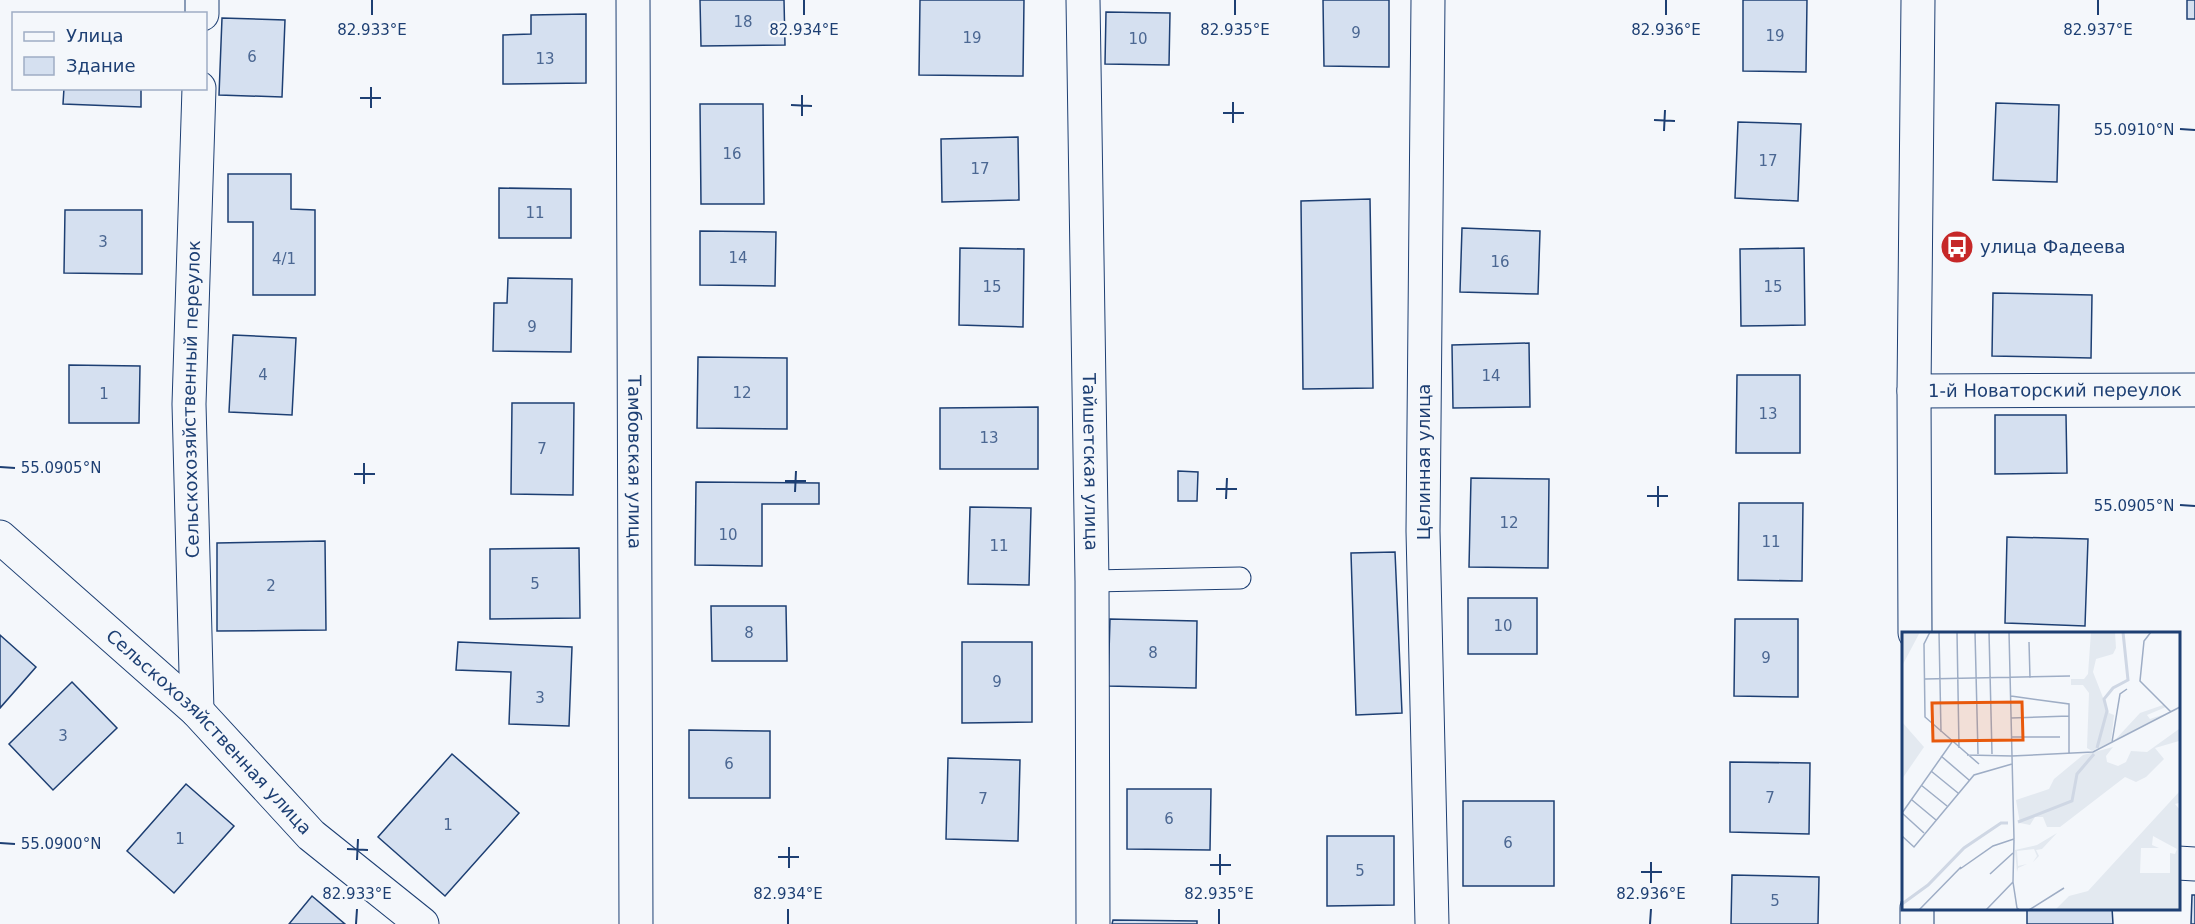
<svg xmlns="http://www.w3.org/2000/svg" width="2195" height="924" font-family="'DejaVu Sans',sans-serif">
<rect width="100%" height="100%" fill="#f4f7fb"/>
<!-- building -->
<g fill="#d5e0f0" stroke="#1d3f73" stroke-width="1.5">
<polygon points="700,0 784,0 785,45 701,46"/>
<polygon points="920,0 1024,0 1023,76 919,75"/>
<polygon points="1323,0 1389,0 1389,67 1324,66"/>
<polygon points="1743,0 1807,0 1806,72 1743,71"/>
<rect x="2187" y="0" width="8" height="19"/>
<polygon points="1106,12 1170,13 1169,65 1105,64"/>
<polygon points="586,14 586,83 503,84 503,35 531,34 531,15"/>
<polygon points="222,18 285,20 282,97 219,95"/>
<polygon points="64,88 141,88 141,107 63,104"/>
<polygon points="1996,103 2059,105 2057,182 1993,180"/>
<polygon points="700,104 763,104 764,204 701,204"/>
<polygon points="1738,122 1801,124 1798,201 1735,198"/>
<polygon points="1018,137 1019,200 942,202 941,139"/>
<polygon points="228,174 291,174 291,209 315,210 315,295 253,295 253,222 228,222"/>
<polygon points="499,188 571,189 571,238 499,238"/>
<polygon points="1370,199 1373,388 1303,389 1301,201"/>
<polygon points="65,210 142,210 142,274 64,273"/>
<polygon points="1462,228 1540,231 1538,294 1460,292"/>
<polygon points="700,231 776,232 775,286 700,285"/>
<polygon points="960,248 1024,249 1023,327 959,325"/>
<polygon points="1804,248 1805,325 1741,326 1740,249"/>
<polygon points="508,278 572,279 571,352 493,351 494,303 507,303"/>
<polygon points="1993,293 2092,295 2091,358 1992,356"/>
<polygon points="233,335 296,338 292,415 229,412"/>
<polygon points="1529,343 1530,407 1453,408 1452,345"/>
<polygon points="698,357 787,358 787,429 697,428"/>
<polygon points="69,365 140,366 139,423 69,423"/>
<polygon points="1737,375 1800,375 1800,453 1736,453"/>
<polygon points="512,403 574,403 573,495 511,494"/>
<polygon points="1038,407 1038,469 940,469 940,408"/>
<polygon points="1995,415 2066,415 2067,473 1995,474"/>
<polygon points="1178,471 1198,472 1197,501 1178,501"/>
<polygon points="1471,478 1549,479 1548,568 1469,567"/>
<polygon points="696,482 819,483 819,504 762,504 762,566 695,565"/>
<polygon points="1739,503 1803,503 1802,581 1738,580"/>
<polygon points="970,507 1031,508 1029,585 968,584"/>
<polygon points="2007,537 2088,539 2085,626 2005,623"/>
<polygon points="325,541 326,630 217,631 217,543"/>
<polygon points="579,548 580,618 490,619 490,549"/>
<polygon points="1395,552 1402,713 1356,715 1351,553"/>
<rect x="1468" y="598" width="69" height="56"/>
<polygon points="711,606 786,606 787,661 712,661"/>
<polygon points="1110,619 1197,621 1196,688 1108,686"/>
<polygon points="1735,619 1798,619 1798,697 1734,696"/>
<polygon points="0,635 36,667 0,708"/>
<polygon points="458,642 572,647 569,726 509,724 511,672 456,670"/>
<polygon points="962,642 1032,642 1032,722 962,723"/>
<polygon points="72,682 117,728 53,790 9,744"/>
<polygon points="689,730 770,731 770,798 689,798"/>
<polygon points="452,754 519,813 445,896 378,837"/>
<polygon points="948,758 1020,760 1018,841 946,839"/>
<polygon points="1730,762 1810,763 1809,834 1730,832"/>
<polygon points="186,784 234,826 174,893 127,851"/>
<polygon points="1127,789 1211,789 1210,850 1127,849"/>
<rect x="1463" y="801" width="91" height="85"/>
<polygon points="1327,836 1394,836 1394,905 1327,906"/>
<polygon points="1732,875 1819,877 1818,924 1731,924"/>
<polygon points="2192,895 2195,895 2195,924 2191,924"/>
<polygon points="312,896 345,924 289,924"/>
<polygon points="2027,908 2112,908 2113,924 2027,924"/>
<polygon points="1113,920 1197,921 1197,924 1112,924"/>
</g>
<g fill="none" stroke-linecap="round" stroke-linejoin="round">
<!-- lane casing -->
<g stroke="#1d3f73" stroke-width="23">
<polyline id="lane" points="1092,581 1240,578"/>
</g>
<!-- street casing -->
<g stroke="#1d3f73" stroke-width="35">
<g id="street">
<path id="s1" d="M633,0l3,924"/>
<path id="s2" d="M1083,0l9,581 1,343"/>
<polyline points="1428,0 1423,531 1432,924"/>
<polyline points="202,14 202,0"/>
<path id="s3" d="M1914,391l281,-1"/>
<path id="s4" d="M0,537l197,174 114,124 111,89"/>
<path id="s5" d="M197,711l-8,-307 10,-316"/>
<polyline points="2178,863 2195,864"/>
</g>
</g>
<!-- secondary casing -->
<g stroke="#1d3f73" stroke-width="35">
<g id="secondary">
<polyline points="1915,633 1914,391 1918,0"/>
<polyline points="1917,908 1917,924"/>
</g>
</g>
<!-- lane -->
<use href="#lane" stroke="#f4f7fb" stroke-width="21"/>
<!-- street -->
<use href="#street" stroke="#f4f7fb" stroke-width="33"/>
<!-- secondary -->
<use href="#secondary" stroke="#f4f7fb" stroke-width="33"/>
</g>
<!-- ticks -->
<path fill="none" stroke="#1d3f73" stroke-width="2" d="M372,15v-15M804,15v-15M1235,15v-15M1666,15v-15M2098,15v-15M360,98h21M791,105l21,1M371,108v-21M1223,113h21M802,116v-21M1654,120l21,1M1233,123v-21M2180,129l15,1M1664,131l1,-21M0,467l15,1M354,474h21M785,481h21M364,484v-21M1216,489h21M795,492l1,-21M1647,496h21M1226,499l1,-21M2180,505l15,1M1658,507v-21M0,843l15,1M347,849l21,1M778,857h21M357,860l1,-21M1210,865h21M789,868v-21M1641,872h21M1220,875v-21M1651,883v-21M356,924l1,-15M788,924v-15M1219,924v-15M1650,924l1,-15"/>
<!-- icons -->
<defs>
<g id="bus-disc" transform="scale(1.725)"><circle r="9.5" fill="#c62828" stroke="#f4f7fb"/><path d="M-5-6H5V4H4V6H2V4H-2V6H-4V4H-5ZM-3.5-4V0h7V-4ZM-3.5 1.2v1.5H-2V1.2ZM2 1.2v1.5H3.5V1.2Z" fill="#fff"/></g>
</defs>
<g fill-rule="evenodd">
<use href="#bus-disc" x="1957" y="247"/>
</g>
<g text-anchor="middle" stroke-width="4.5" stroke-linejoin="round" paint-order="stroke">
<!-- number labels -->
<g font-size="15" fill="#4b6792">
<text x="743" y="27">18</text>
<text x="1356" y="38">9</text>
<text x="1775" y="41">19</text>
<text x="972" y="43">19</text>
<text x="1138" y="44">10</text>
<text x="252" y="62">6</text>
<text x="545" y="64">13</text>
<text x="732" y="159">16</text>
<text x="1768" y="166">17</text>
<text x="980" y="174">17</text>
<text x="535" y="218">11</text>
<text x="103" y="247">3</text>
<text x="738" y="263">14</text>
<text x="284" y="264">4/1</text>
<text x="1500" y="267">16</text>
<text x="992" y="292">15</text>
<text x="1773" y="292">15</text>
<text x="532" y="332">9</text>
<text x="263" y="380">4</text>
<text x="1491" y="381">14</text>
<text x="742" y="398">12</text>
<text x="104" y="399">1</text>
<text x="1768" y="419">13</text>
<text x="989" y="443">13</text>
<text x="542" y="454">7</text>
<text x="1509" y="528">12</text>
<text x="728" y="540">10</text>
<text x="1771" y="547">11</text>
<text x="999" y="551">11</text>
<text x="535" y="589">5</text>
<text x="271" y="591">2</text>
<text x="1503" y="631">10</text>
<text x="749" y="638">8</text>
<text x="1153" y="658">8</text>
<text x="1766" y="663">9</text>
<text x="997" y="687">9</text>
<text x="540" y="703">3</text>
<text x="63" y="741">3</text>
<text x="729" y="769">6</text>
<text x="1770" y="803">7</text>
<text x="983" y="804">7</text>
<text x="1169" y="824">6</text>
<text x="448" y="830">1</text>
<text x="180" y="844">1</text>
<text x="1508" y="848">6</text>
<text x="1360" y="876">5</text>
<text x="1775" y="906">5</text>
</g>
<!-- poi labels -->
<g font-size="18" fill="#1d3f73" stroke="#f4f7fb" text-anchor="start">
<text x="1980" y="253">улица Фадеева</text>
</g>
<!-- street labels -->
<g font-size="18" fill="#1d3f73" stroke="#f4f7fb">
<text dy="6" stroke="none"><textPath href="#s3" startOffset="141">1-й Новаторский переулок</textPath></text>
<text dy="6" stroke="none"><textPath href="#s5" startOffset="312">Сельскохозяйственный переулок</textPath></text>
<text dy="6" stroke="none"><textPath href="#s1" startOffset="462">Тамбовская улица</textPath></text>
<text dy="6" stroke="none"><textPath href="#s2" startOffset="462">Тайшетская улица</textPath></text>
<text transform="translate(1424 462) rotate(-90)" y="6">Целинная улица</text>
<text dy="6" stroke="none"><textPath href="#s4" startOffset="286">Сельскохозяйственная улица</textPath></text>
</g>
</g>
<!-- overview -->
<g transform="translate(1902 632)">
<rect width="278" height="278" fill="#f4f7fb"/>
<path d="M0,0h18l-18,34zM189,0h24l1,16 -3,6 -17,5 -3,13 16,41 5,2 -3,27 -19,9 -5,-3 2,-55 -6,-8h-12v-6h13l4,-5zM260,70l4,5 -19,8 3,4 15,-5 -51,27 26,-28 23,-8zM0,90l22,25 -22,32zM277,97v12l-24,7 9,11 -18,18 -10,5 -11,-5 -65,50h-13l-4,-10h-8l-5,8 -10,-2 -4,-23 33,-11 5,-10 29,-24 30,-8 -7,9 1,6 11,4 8,-4 5,-11 16,1zM277,160v11l-4,1 5,6 -1,99h-123l13,-13 19,-5zM251,204l24,13 -2,5 -5,-1v20h-30l1,-25h18l-7,-3zM155,201l-15,16 -6,1 3,6 -6,6 4,-6 -3,-7 -17,2 1,15 9,-2 -9,4 -1,4 -2,-22 22,-5z" fill="#e3e9f0" fill-rule="evenodd"/>
<path fill="none" stroke="#cfd7e4" stroke-width="3" d="M195,116l10,-37 -3,-12 9,-11 15,-8 -5,-48M116,190l54,-21 5,-27 17,-20M0,272l26,-19 36,-37 37,-25h7"/>
<path fill="none" stroke="#9eadc5" stroke-width="1.5" d="M28,0l-6,12 1,73 54,47M37,0l2,100M55,0l2,116M73,0l3,122M87,0l3,122M249,0l-7,9 -4,40 31,31M127,10l1,36M23,47l145,-3M109,64l58,8v50M109,86l58,-2M110,105h48M210,110l8,-48 7,-5M65,123l45,1 -3,-124M39,124l28,24M29,139l27,22M19,153l26,21M10,168l24,20M0,181l50,-71M0,181l22,20M0,204l12,11 60,-72 38,-11M58,237l33,-23 21,-7 -2,-83 81,-4 87,-45M88,242l23,-21M111,250l4,26 3,2M17,278l42,-43M84,278l27,-28 1,-43M127,278l35,-22"/>
<path fill="#e8590c" fill-opacity="0.15" stroke="#e8590c" stroke-width="3" d="M120,70l1,38 -90,1 -1,-38z"/>
<rect width="278" height="278" fill="none" stroke="#1d3f73" stroke-width="3"/>
</g>
<g font-size="15" text-anchor="middle" fill="#1d3f73" stroke="#f4f7fb" stroke-width="4.5" stroke-linejoin="round" paint-order="stroke">
<text x="372" y="35">82.933°E</text>
<text x="804" y="35">82.934°E</text>
<text x="1235" y="35">82.935°E</text>
<text x="1666" y="35">82.936°E</text>
<text x="2098" y="35">82.937°E</text>
<text x="2134" y="135">55.0910°N</text>
<text x="61" y="473">55.0905°N</text>
<text x="2134" y="511">55.0905°N</text>
<text x="61" y="849">55.0900°N</text>
<text x="357" y="899">82.933°E</text>
<text x="788" y="899">82.934°E</text>
<text x="1219" y="899">82.935°E</text>
<text x="1651" y="899">82.936°E</text>
</g>
<!-- legend -->
<rect x="12" y="12" width="195" height="78" fill="#f4f7fb" stroke="#9eadc5" stroke-width="1.5"/>
<rect x="24" y="32" width="30" height="9" fill="#f4f7fb" stroke="#9eadc5" stroke-width="1.5"/>
<text x="66" y="42" font-size="18" fill="#1d3f73">Улица</text>
<rect x="24" y="57" width="30" height="18" fill="#d5e0f0" stroke="#9eadc5" stroke-width="1.5"/>
<text x="66" y="72" font-size="18" fill="#1d3f73">Здание</text>
</svg>
